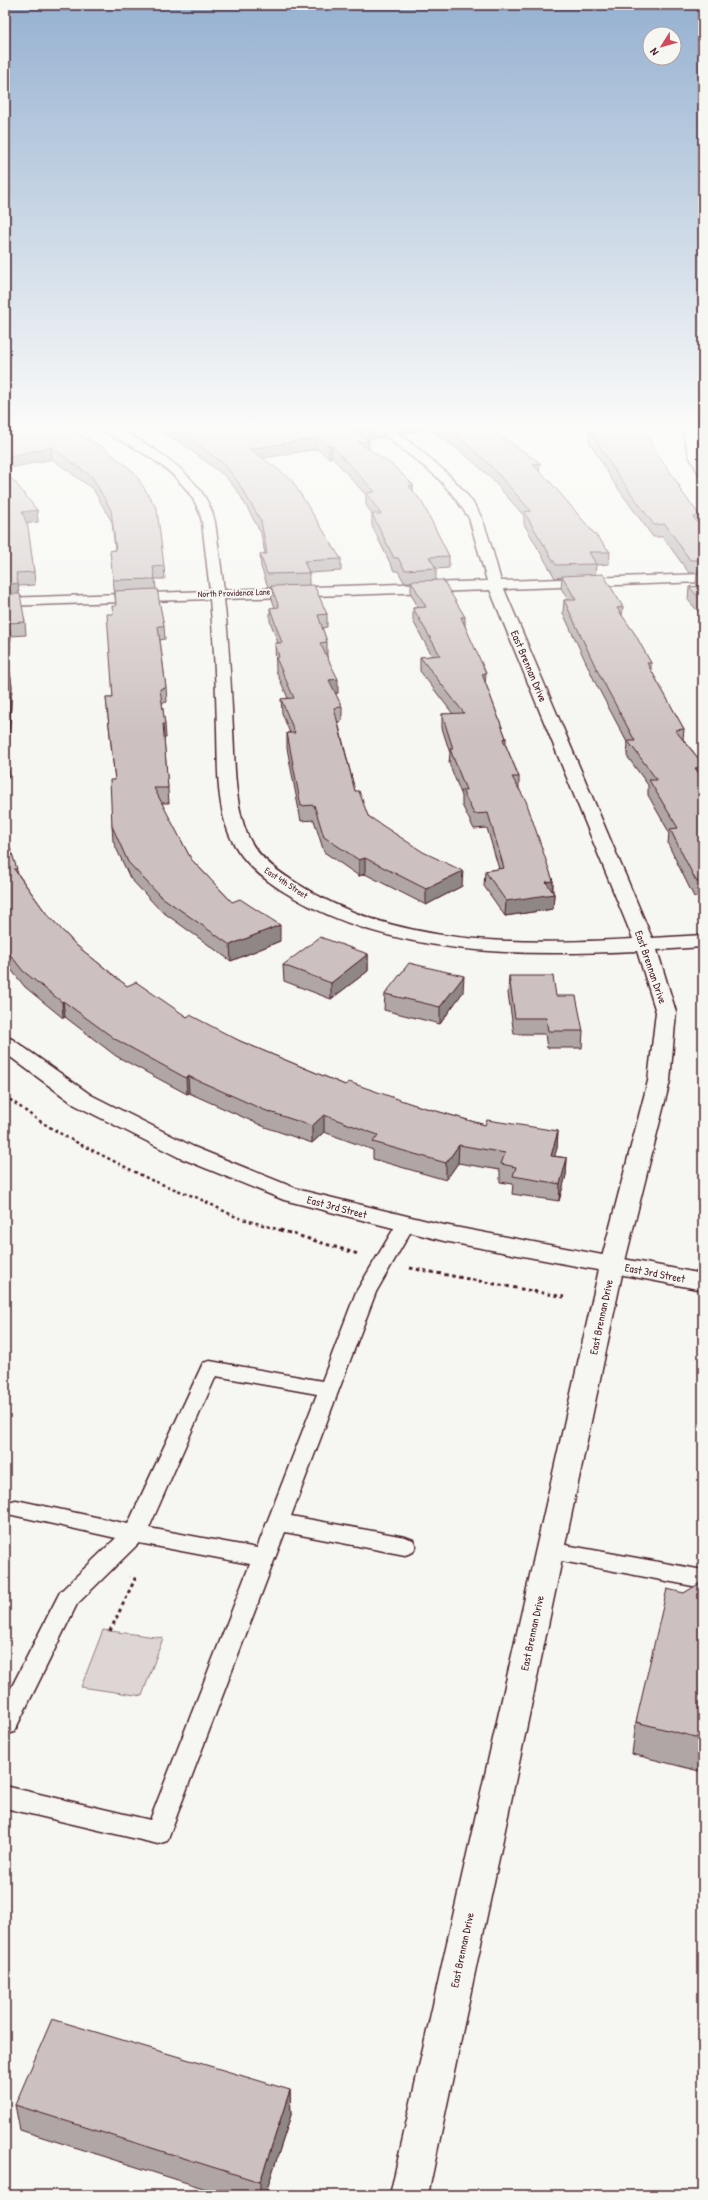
<svg xmlns="http://www.w3.org/2000/svg" width="708" height="2200" font-family="'Patrick Hand',sans-serif">
<rect width="100%" height="100%" fill="#f6f6f2"/>
<filter id="ink" filterUnits="userSpaceOnUse"><feTurbulence type="fractalNoise" baseFrequency=".025" numOctaves="2"/><feDisplacementMap in="SourceGraphic" scale="8" xChannelSelector="R" yChannelSelector="G"/><feConvolveMatrix kernelMatrix="1 2 1 2 8 2 1 2 1" color-interpolation-filters="sRGB"/></filter>
<g filter="url(#ink)">
<!-- green -->
<polygon fill="#ddd6d5" stroke="#947a80" points="103,1630 163,1638 142,1696 81,1687"/>
<g fill="none" stroke-linecap="round" stroke-linejoin="round">
<!-- service casing -->
<g stroke="#4a1f2b" stroke-width="3">
<g id="service">
<path d="M406,1218l7,2 2,4 -39,68 -85,224 114,21 8,3 3,6 -3,6 -8,3 -120,-23 -118,309 -9,3 -153,-36v-22l145,34 100,-256 -111,-21 -62,61 -63,128 -9,3v-35l55,-108 56,-54 -108,-24 -3,-6 3,-6 8,-2 112,24 75,-161 7,-2 112,20 34,-89 43,-72zM216,1376l101,18 -60,154 -108,-20z"/>
<polygon points="549,1542 703,1570 703,1588 541,1557 538,1551 541,1545"/>
</g>
</g>
<!-- minor casing -->
<g stroke="#4a1f2b" stroke-width="3">
<g id="minor">
<path d="M102,429c5,0 11,-1 16,0 6,2 13,7 19,10 32,18 70,45 78,83l9,68 263,-9 -18,-63 -16,-23 -17,-19 -59,-47h15l5,3c28,22 71,54 85,87 8,20 13,41 19,62l202,-7v8l-199,7 148,349 51,-3v12l-46,3 19,62 -6,69 -46,184 -196,930h-38l210,-930 48,-184 8,-69 -19,-61c-116,5 -242,6 -346,-55 -25,-14 -51,-35 -62,-62 -13,-33 -11,-70 -12,-105 -1,-43 -3,-87 -7,-130l-205,7v-8l205,-7 -8,-69c-7,-36 -43,-61 -74,-78 -7,-4 -21,-8 -26,-15zM490,590l143,349c-112,6 -237,8 -335,-55 -20,-12 -42,-28 -51,-50 -13,-33 -12,-70 -14,-104 -2,-44 -4,-88 -9,-131z"/>
<polygon points="682,429 694,429 703,461 703,475 699,474 689,456"/>
</g>
</g>
<!-- tertiary casing -->
<g stroke="#4a1f2b" stroke-width="3">
<polygon id="tertiary" points="5,1037 12,1039 91,1095 194,1147 300,1190 444,1225 703,1274 703,1290 444,1241 284,1200 178,1157 75,1105 5,1053"/>
</g>
<!-- path-far1 -->
<polyline stroke="#4a1f2b" stroke-width="2.5" stroke-dasharray="3 3" stroke-linecap="butt" points="5,1096 38,1120 68,1138 151,1180 198,1198 236,1217 283,1231"/>
<!-- path -->
<g stroke="#4a1f2b" stroke-width="3" stroke-dasharray="3.5 3.5" stroke-linecap="butt">
<polyline points="280,1230 358,1254"/>
<polyline points="410,1268 564,1297"/>
<polyline points="110,1631 135,1579 130,1577"/>
</g>
<!-- service -->
<use href="#service" fill="#f6f6f2" fill-rule="evenodd"/>
<!-- minor -->
<use href="#minor" fill="#f6f6f2" fill-rule="evenodd"/>
<!-- tertiary -->
<use href="#tertiary" fill="#f6f6f2" fill-rule="evenodd"/>
</g>
<!-- wall -->
<g fill="#afa6a5" stroke="#4a1f2b">
<polygon points="69,429 164,566 165,579 155,579 156,589 164,626 165,639 160,640 166,688 167,702 162,703 165,724 166,738 164,738 169,803 161,803 191,859 232,902 280,941 231,961 160,910 130,878 113,841 112,826 115,780 106,698 113,698 112,614 116,606 110,551 115,550 112,522 93,489 52,459 5,469"/>
<polygon points="155,429 384,429 384,437 367,439 369,450 413,485 413,491 449,556 449,568 436,569 436,580 465,617 465,627 506,738 506,746 519,777 519,788 553,881 553,891 554,894 553,909 505,916 484,886 485,871 499,869 487,828 474,829 462,805 462,796 449,763 450,753 442,728 442,714 453,714 420,671 420,657 432,656 413,621 413,608 418,607 411,594 411,582 404,582 398,571 394,571 372,526 372,514 366,505 366,495 332,457 329,458 317,449 263,458 341,559 341,571 309,573 309,585 327,614 327,627 322,628 327,642 327,656 338,693 335,693 342,707 342,721 338,722 355,791 368,816 462,886 426,905 365,874 359,876 324,852 314,820 301,821 287,748 287,733 290,733 282,713 281,699 288,698 276,671 275,643 278,643 270,621 270,608 275,608 272,599 271,587 268,587 261,567 260,554 265,554 261,533 239,493 225,476 180,442"/>
<polygon points="394,429 428,429 401,434"/>
<polygon points="430,429 490,429 540,463 539,471 610,552 609,564 596,565 595,574 623,607 622,616 651,663 651,670 684,729 683,739 703,764 703,896 694,897 668,844 669,832 648,795 648,785 627,756 628,744 596,684 563,613 564,600 568,600 561,588 562,577 555,578 524,524 524,516 489,476 463,453"/>
<polygon points="590,430 643,432 680,487 679,489 701,517 700,526 703,530 703,617 688,600 689,587 698,586 696,584 697,573 689,573 663,537 653,537 612,480 589,441"/>
<polygon points="5,474 37,510 38,522 27,523 34,572 35,585 18,586 19,594 25,622 26,635 11,636 8,672 10,672 12,686 8,758 9,777 5,777"/>
<polygon points="5,832 18,874 46,913 76,945 127,986 187,1017 240,1041 345,1085 485,1125 558,1131 557,1148 554,1156 567,1158 566,1175 559,1201 512,1194 513,1184 500,1182 500,1170 458,1163 446,1180 373,1159 373,1150 324,1132 312,1143 265,1127 189,1093 187,1094 116,1056 65,1017 63,1018 25,987 5,962"/>
<polygon points="368,954 368,971 331,999 284,981 283,965"/>
<polygon points="509,976 556,996 583,1031 582,1048 547,1048 545,1034 514,1034 508,993"/>
<polygon points="463,992 440,1024 384,1010 385,994"/>
<polygon points="703,1584 703,1772 632,1754 636,1722 684,1593"/>
<polygon points="703,1820 703,1839 700,1836"/>
<polygon points="290,2090 291,2115 265,2195 225,2195 20,2130 15,2105"/>
</g>
<!-- shaded-wall -->
<g fill="#8f8786" stroke="#4a1f2b">
<polygon points="5,429 24,429 5,432"/>
<polygon points="362,429 384,429 384,437 353,442 353,431"/>
<polygon points="401,429 428,429 401,434"/>
<polygon points="317,438 317,449 251,460 250,449"/>
<polygon points="369,441 369,452 358,442"/>
<polygon points="329,446 332,446 332,457 329,458"/>
<polygon points="51,447 52,459 5,469 5,457"/>
<polygon points="540,463 539,475 532,464"/>
<polygon points="413,485 413,497 409,486"/>
<polygon points="37,510 38,522 24,524 22,512"/>
<polygon points="18,583 19,596 5,598 5,585"/>
<polygon points="9,623 11,636 7,686 6,672"/>
<polygon points="10,672 12,686 8,758 9,777 6,744"/>
<polygon points="486,673 485,687 482,674"/>
<polygon points="338,679 338,693 329,694 329,680"/>
<polygon points="703,767 703,781 695,768"/>
<polygon points="365,858 365,874 359,876 359,860"/>
<polygon points="463,871 462,886 426,905 426,889"/>
<polygon points="553,881 552,894 554,894 553,909 505,916 506,901 546,882"/>
<polygon points="280,925 280,941 231,961 230,945"/>
<polygon points="368,954 368,971 331,999 331,983"/>
<polygon points="464,976 463,992 440,1024 440,1007"/>
<polygon points="63,1001 65,1017 63,1018 62,1002"/>
<polygon points="188,1076 189,1093 187,1094 186,1078"/>
<polygon points="324,1115 324,1132 312,1143 312,1126"/>
<polygon points="558,1131 557,1148 550,1173 551,1156"/>
<polygon points="459,1145 458,1163 446,1180 446,1163"/>
<polygon points="567,1158 566,1175 559,1201 560,1184"/>
<polygon points="290,2090 291,2115 265,2195 260,2195 260,2182"/>
</g>
<!-- building -->
<g fill="#ccc1c0" stroke="#4a1f2b">
<polygon points="16,429 69,429 104,448 134,472 157,509 164,566 153,567 155,579 113,580 110,551 116,550 111,510 92,477 51,447 5,457 5,431"/>
<polygon points="177,429 362,429 353,431 369,441 358,442 394,466 413,485 409,486 422,502 449,556 429,557 436,568 405,570 398,558 394,558 372,514 381,514 366,493 375,492 332,446 329,446 317,438 250,449 291,479 341,559 304,561 309,573 267,574 260,554 267,554 261,521 238,482 225,465 180,431"/>
<polygon points="446,429 490,429 540,463 532,464 553,485 610,552 589,552 596,564 556,565 524,512 531,511 490,465 463,441"/>
<polygon points="591,429 642,429 642,430 680,487 678,487 701,517 693,517 703,530 703,560 690,560 665,524 654,525 613,468 590,430"/>
<polygon points="5,474 14,481 37,510 22,512 28,527 34,572 16,573 18,583 5,585"/>
<polygon points="703,570 703,579 697,571"/>
<polygon points="603,574 623,607 617,608 635,634 651,663 647,663 684,729 675,730 703,764 703,767 695,768 703,779 703,881 696,881 670,829 678,828 649,780 657,780 628,741 635,741 597,670 564,600 576,600 562,576"/>
<polygon points="443,580 465,617 461,617 486,673 482,674 506,738 503,739 519,777 512,777 526,801 553,881 546,882 554,894 506,901 485,871 504,868 488,813 474,814 462,790 466,790 450,749 453,749 442,714 464,713 420,657 440,655 413,608 426,607 411,581"/>
<polygon points="314,585 327,614 318,615 327,642 320,643 338,679 329,680 342,707 334,708 355,791 359,791 368,816 423,852 463,871 426,889 365,858 359,860 324,837 314,805 301,806 287,733 295,733 281,699 294,698 276,658 279,657 275,643 282,643 270,608 279,607 271,586"/>
<polygon points="703,586 703,602 689,587"/>
<polygon points="157,589 164,626 158,626 166,688 160,689 165,724 163,724 168,788 154,788 191,859 232,902 240,899 280,925 230,945 159,895 128,862 112,826 110,780 115,780 106,698 113,698 107,614 113,614 112,606 116,606 115,591"/>
<polygon points="5,594 20,594 25,622 9,623 6,672 10,672 6,744 7,762 5,763"/>
<polygon points="5,832 17,869 14,869 46,913 76,945 127,986 136,982 187,1017 190,1015 240,1041 345,1085 349,1082 412,1104 485,1125 487,1120 558,1131 551,1156 567,1158 560,1184 513,1176 516,1167 501,1164 505,1153 459,1145 446,1163 373,1142 378,1135 324,1115 312,1126 264,1110 188,1076 186,1078 115,1039 63,1001 62,1002 23,971 5,948"/>
<polygon points="320,937 368,954 331,983 283,965"/>
<polygon points="409,963 464,976 440,1007 385,994"/>
<polygon points="509,976 553,976 556,996 576,996 583,1031 548,1031 546,1018 515,1018"/>
<polygon points="700,1583 703,1584 703,1739 636,1722 667,1589 684,1593"/>
<polygon points="52,2019 290,2090 260,2182 15,2105"/>
</g>
</g>
<!-- sky -->
<linearGradient id="sky" x2="0" y2="1"><stop stop-color="#96b1d1"/><stop offset="0.58" stop-color="#fbfbf9"/><stop offset="1" stop-color="#fbfbf9" stop-opacity="0"/></linearGradient>
<rect width="708" height="737" fill="url(#sky)"/>
<g text-anchor="middle" stroke-width="4" stroke-linejoin="round" paint-order="stroke">
<!-- far-street labels -->
<g font-size="9" fill="#4a1f2b" stroke="#f6f6f2">
<text transform="translate(234 593) rotate(-2)" y="3">North Providence Lane</text>
<text transform="translate(286 883) rotate(33)" y="3">East 4th Street</text>
</g>
<!-- street labels -->
<g font-size="11" fill="#4a1f2b" stroke="#f6f6f2">
<text transform="translate(529 666) rotate(67)" y="4">East Brennan Drive</text>
<text transform="translate(651 967) rotate(71)" y="4">East Brennan Drive</text>
<text transform="translate(337 1207) rotate(15)" y="4">East 3rd Street</text>
<text transform="translate(655 1273) rotate(11)" y="4">East 3rd Street</text>
<text transform="translate(601 1317) rotate(-78)" y="4">East Brennan Drive</text>
<text transform="translate(532 1633) rotate(-78)" y="4">East Brennan Drive</text>
<text transform="translate(462 1950) rotate(-78)" y="4">East Brennan Drive</text>
</g>
</g>
<!-- margin -->
<rect width="708" height="2200" fill="none" stroke="#f6f6f2" stroke-width="20"/>
<rect x="10" y="10" width="688" height="2180" fill="none" stroke="#4a1f2b" stroke-width="1.5" filter="url(#ink)"/>
<!-- north arrow -->
<g transform="translate(662 46) rotate(233)"><circle r="19" fill="#f6f6f2" stroke="#b1a0a2"/>
<path d="M0-3L7 15L0 10L-7 15Z" fill="#d1495b"/>
<text y="-6" font-size="11" font-weight="bold" text-anchor="middle" fill="#4a1f2b">N</text>
</g>
</svg>
